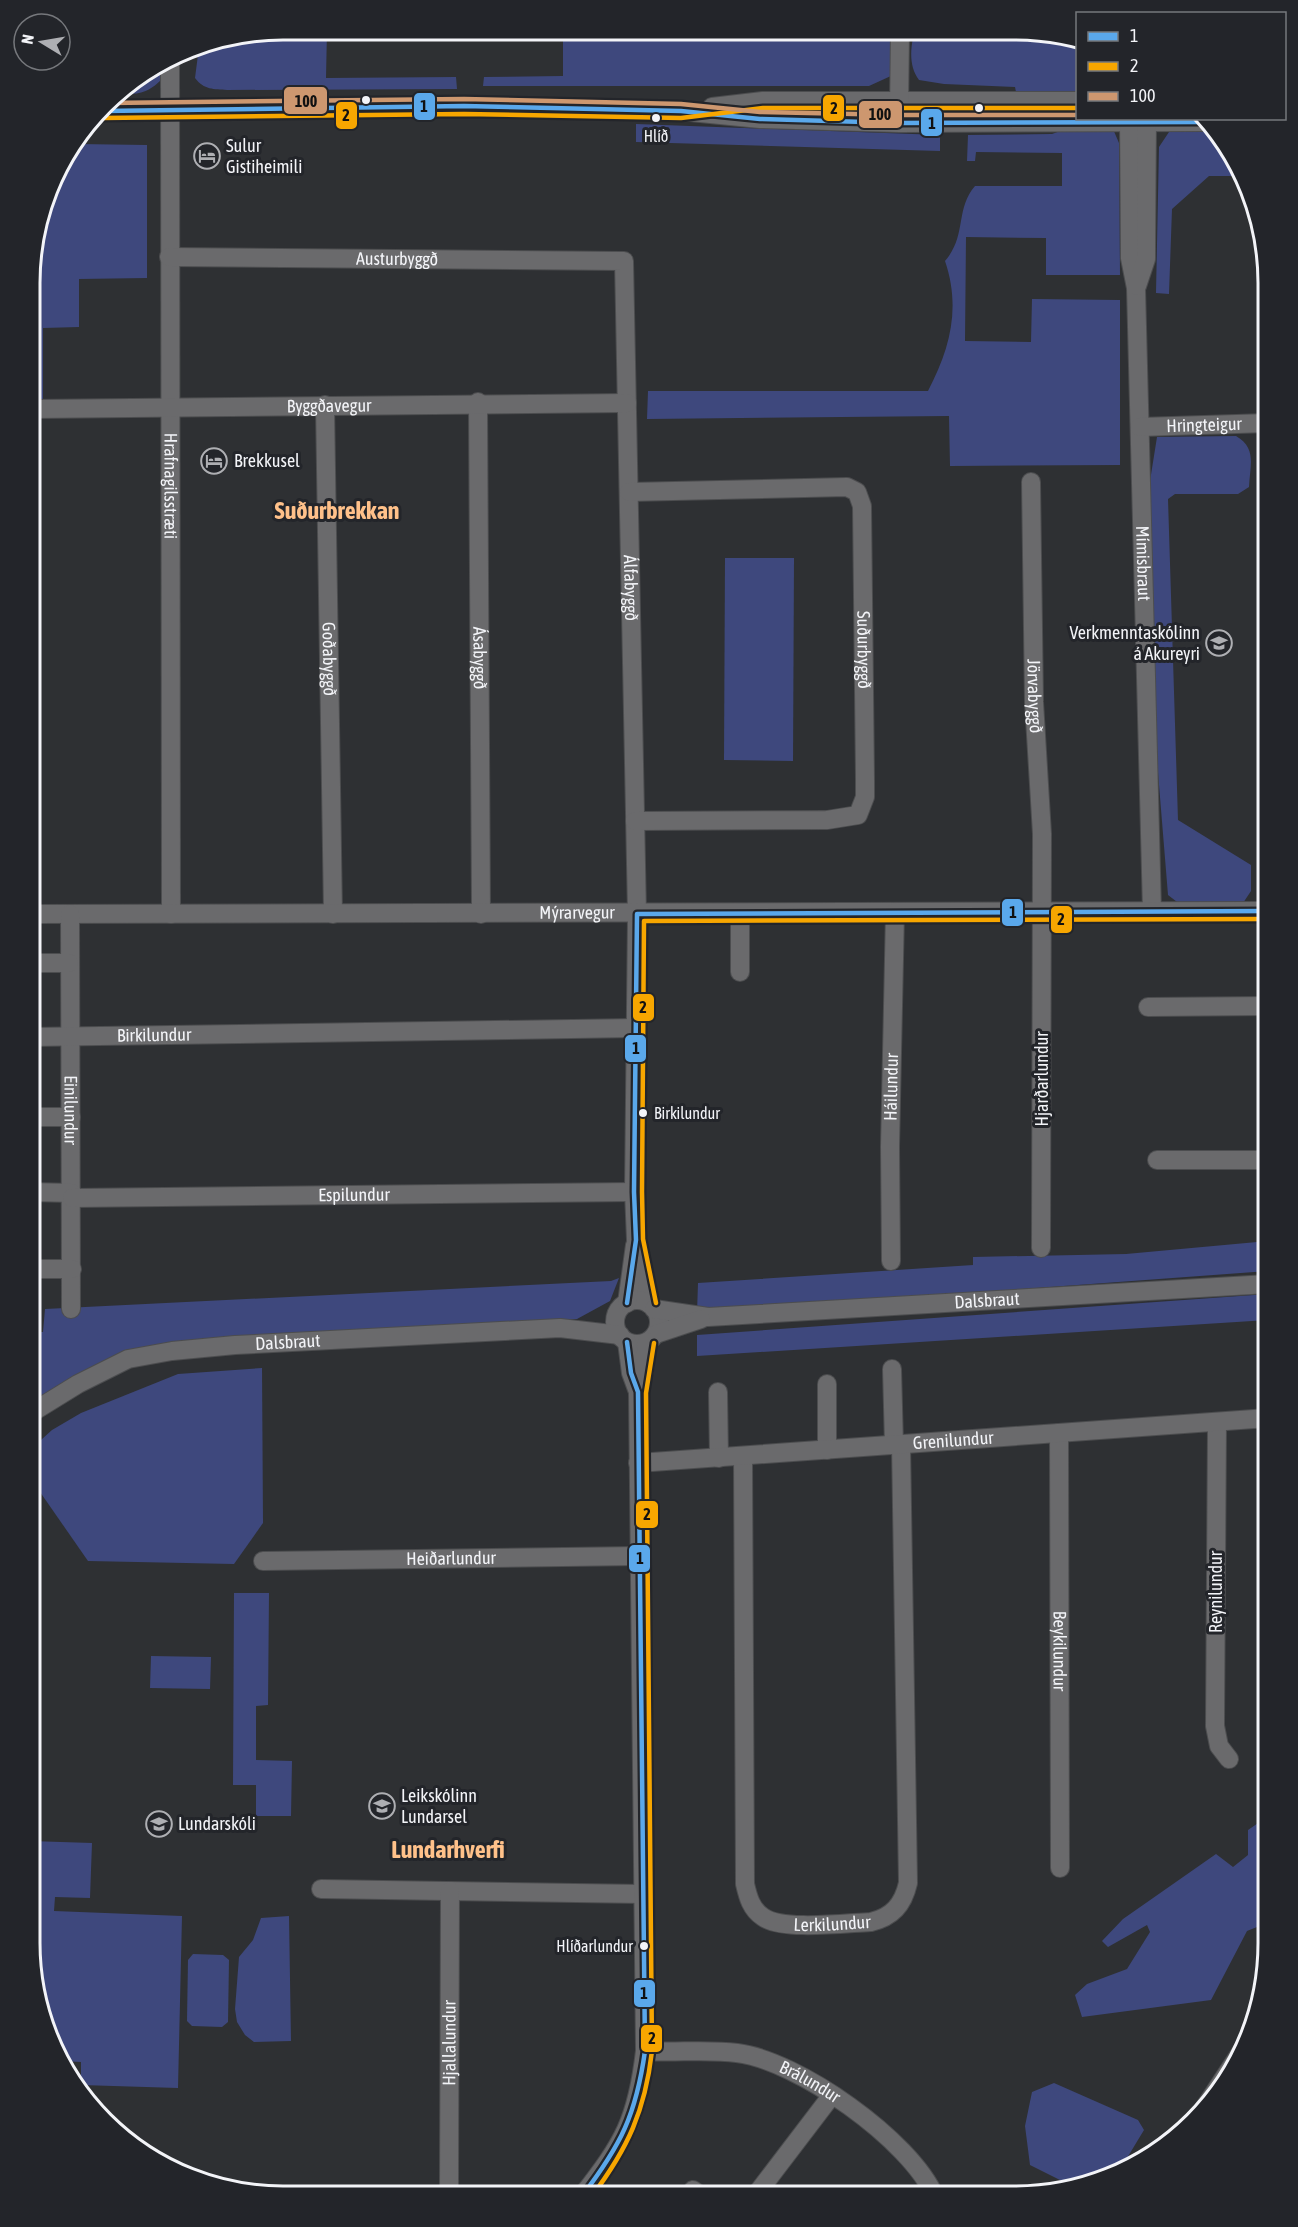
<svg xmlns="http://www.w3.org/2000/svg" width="1298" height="2227" font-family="'Asap Condensed',sans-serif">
<rect width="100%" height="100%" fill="#2e3033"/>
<!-- green -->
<g fill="#3e487d">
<path d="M284,30h43l-1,48 130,-1 1,12 -230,1c-13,-1 -23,0 -32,-12l4,-31z"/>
<polygon points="563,31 895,32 893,75 869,86 483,86 484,77 563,76"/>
<path d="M921,32h127l29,8v52h-61l-1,-5 -71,-3 -25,-4c-9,-12 -9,-27 -6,-42z"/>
<path d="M162,65v14c-16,16 -24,15 -46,15z"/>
<polygon points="636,124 940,135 940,151 636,142"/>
<polygon points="1212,126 1243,176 1209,176 1172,209 1169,294 1156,293 1159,147 1169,132 1191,127"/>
<path d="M1069,128l44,1 6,14 1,132h-74v-37l-80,-1 -1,104 66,1 1,-43 88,1v165l-170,1 -1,-50 -302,3 1,-28h280c22,-42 33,-83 17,-130 22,-25 10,-52 30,-75h87v-33l-86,-1 -1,9h-8l1,-26 84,-1z"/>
<polygon points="77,144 147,145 147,278 79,279 79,327 43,328 43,399 32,399 32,251 56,171"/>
<path d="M1236,436c21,12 14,29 13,51l-11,7h-63l-7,5 10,321 73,45v26l-8,12 -62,2 -13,-10 -12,-147 -6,-267 7,-44z"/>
<polygon points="725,558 794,558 793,761 724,760"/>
<polygon points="1268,1241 1268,1271 697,1313 698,1283 973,1265 973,1257 1126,1254"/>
<polygon points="619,1278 610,1301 577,1319 169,1344 31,1405 31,1332 43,1332 45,1309 611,1281"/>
<polygon points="1268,1294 1268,1320 697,1356 697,1335"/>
<polygon points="262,1368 263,1523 234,1564 88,1561 31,1479 31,1449 52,1430 81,1413 178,1374"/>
<polygon points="234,1593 269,1593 268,1705 256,1706 256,1760 292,1761 291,1816 256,1816 256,1785 233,1785"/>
<polygon points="151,1656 211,1657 210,1689 150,1688"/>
<polygon points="1267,1817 1267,1923 1247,1931 1211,2000 1082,2017 1075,1995 1087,1984 1127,1969 1150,1932 1147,1925 1108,1947 1102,1941 1123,1919 1216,1854 1233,1867 1248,1855 1248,1830"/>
<path d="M30,1841l62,2 -2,55 -35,-1 -1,14 128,5 -4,172 -97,-3v-23l-20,-1c-34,-60 -31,-152 -31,-220z"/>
<polygon points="289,1916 291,2041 254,2042 245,2035 237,2022 235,2009 239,1957 253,1940 261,1918"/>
<polygon points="193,1954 223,1955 229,1960 228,2022 222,2027 192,2026 187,2021 188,1960"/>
<polygon points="1054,2083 1138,2120 1144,2130 1124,2163 1126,2169 1111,2178 1068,2186 1070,2185 1030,2165 1025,2126 1032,2092"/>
</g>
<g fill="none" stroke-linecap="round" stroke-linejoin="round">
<!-- minor casing -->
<g stroke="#4c4d4f" stroke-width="20">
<g id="minor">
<path id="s1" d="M170,60l1,854"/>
<polyline points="712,107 763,101 1078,101"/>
<polyline points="102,111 464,106 681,111 760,119 899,123 1208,122"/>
<polyline points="899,111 900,32"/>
<path id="s2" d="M1129,118l1,140 6,30 16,623"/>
<path id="s3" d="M169,257l455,4 13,653 -3,278 2,48 13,64"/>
<polyline points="1137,286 1146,259 1147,118"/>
<path id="s4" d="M478,402l3,512"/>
<path id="s5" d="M325,405l8,509"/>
<path id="s6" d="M32,409l595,-6"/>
<path id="s7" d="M1140,427l128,-4"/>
<path id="s8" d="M1031,482l3,220 8,132 -1,414"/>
<path id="s9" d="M629,492l218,-5 10,5 5,14 3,274v17l-7,18 -31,5 -192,1"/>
<polyline points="740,913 740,972"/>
<path id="s10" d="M31,914l1237,-3"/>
<path id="s11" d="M70,914l1,395"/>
<polyline points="31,963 69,963"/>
<polyline points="1148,1007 1268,1006"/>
<path id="s12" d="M31,1037l605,-9"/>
<polyline points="31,1117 71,1117"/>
<polyline points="1157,1160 1268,1160"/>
<polyline points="31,1192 72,1193"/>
<path id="s13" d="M72,1198l562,-6"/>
<path id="s14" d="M891,1261l-1,-114 5,-235"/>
<polyline points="31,1269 72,1269"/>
<circle cx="637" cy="1322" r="22"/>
<polyline points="627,1303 635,1245"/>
<path id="s15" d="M654,1309l54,8 560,-33"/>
<polyline points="656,1334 701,1319"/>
<polyline points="627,1342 631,1373 638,1392"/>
<polyline points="892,1369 894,1445"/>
<polyline points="827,1384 827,1450"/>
<polyline points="718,1392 719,1458"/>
<path id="s16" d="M31,1413l47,-29 50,-25 44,-8 63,-6 325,-17 60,7"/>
<polyline points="1217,1422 1215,1726 1219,1746 1229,1759"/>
<path id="s17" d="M1059,1433l1,435"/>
<path id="s18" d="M743,1456l2,428c3,13 6,25 18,33 19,14 83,6 108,5 21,-5 32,-17 37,-39l-7,-439"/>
<path id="s19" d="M638,1463l630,-45"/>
<path id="s20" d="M263,1561l375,-5"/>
<polyline points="321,1889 643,1894"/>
<path id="s21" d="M645,2051c30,2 62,-2 92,2 60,7 174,87 198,144"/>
<polyline points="1203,2110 1249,2040"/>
<polyline points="693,2190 701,2196"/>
<path id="s22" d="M449,2195l1,-304"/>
<path d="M582,2196c42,-54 55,-76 63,-145l-7,-659 6,-22 3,-28"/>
<polyline points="755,2196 832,2095"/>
</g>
</g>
<!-- minor -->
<use href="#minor" stroke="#6a6a6c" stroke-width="18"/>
<!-- bus-1 casing -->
<g stroke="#23252a" stroke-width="9">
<g id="bus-1">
<polyline points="103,111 464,106 681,111 760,119 899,123 1208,122"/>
<polyline points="627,1303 636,1240 634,1192 637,914 1268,911"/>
<path d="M582,2196c39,-51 54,-81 63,-145l-7,-659 -7,-19 -4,-31"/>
</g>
</g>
<!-- bus-2 casing -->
<g stroke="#23252a" stroke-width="9">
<g id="bus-2">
<polyline points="102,118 464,114 681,118 763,108 1078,108"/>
<polyline points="656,1303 643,1239 642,1192 644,921 1268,919"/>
<path d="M592,2196c36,-48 53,-85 60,-145l-6,-658 8,-50"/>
</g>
</g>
<!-- bus-3 casing -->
<g stroke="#23252a" stroke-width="9">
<polyline id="bus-3" points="108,103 464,99 681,104 760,112 899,115 1078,115"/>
</g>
<!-- bus-1 -->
<use href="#bus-1" stroke="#5aa8eb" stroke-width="4.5"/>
<!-- bus-2 -->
<use href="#bus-2" stroke="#f7a600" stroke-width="4.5"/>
<!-- bus-3 -->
<use href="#bus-3" stroke="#cd976f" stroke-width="4.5"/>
</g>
<!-- icons -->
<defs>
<g id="hotel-ring" transform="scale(1.35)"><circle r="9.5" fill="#23252a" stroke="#aeafb3" stroke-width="1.5"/><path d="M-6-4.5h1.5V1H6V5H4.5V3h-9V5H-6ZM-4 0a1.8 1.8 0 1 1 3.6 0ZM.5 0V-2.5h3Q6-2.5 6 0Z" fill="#aeafb3"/></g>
<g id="university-ring" transform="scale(1.35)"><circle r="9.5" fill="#23252a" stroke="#aeafb3" stroke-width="1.5"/><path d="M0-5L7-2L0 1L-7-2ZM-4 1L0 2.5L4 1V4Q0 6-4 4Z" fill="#aeafb3"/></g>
<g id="school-ring" transform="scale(1.35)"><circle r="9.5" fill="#23252a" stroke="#aeafb3" stroke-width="1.5"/><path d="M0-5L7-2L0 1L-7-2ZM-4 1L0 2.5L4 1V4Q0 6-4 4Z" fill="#aeafb3"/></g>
</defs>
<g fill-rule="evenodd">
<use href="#hotel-ring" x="207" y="156"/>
<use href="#hotel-ring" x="214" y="461"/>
<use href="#university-ring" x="1219" y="643"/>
<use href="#school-ring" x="382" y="1806"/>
<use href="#school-ring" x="159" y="1824"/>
</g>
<!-- markers -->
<g fill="#f3f4f8" stroke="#23252a" stroke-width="2">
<circle cx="366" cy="100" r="5"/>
<circle cx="979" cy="108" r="5"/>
<circle cx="656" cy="118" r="5"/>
<circle cx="643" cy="1113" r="5"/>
<circle cx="644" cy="1946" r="5"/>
</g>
<g text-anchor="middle" stroke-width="6" stroke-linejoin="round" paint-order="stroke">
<!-- bus labels -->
<g font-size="16" fill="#f3f4f8" stroke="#23252a">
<text x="656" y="142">Hlíð</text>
<text x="654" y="1119" text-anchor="start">Birkilundur</text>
<text x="633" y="1952" text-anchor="end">Hlíðarlundur</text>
</g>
<!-- poi labels -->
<g font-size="18" fill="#f3f4f8" stroke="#23252a" text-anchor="start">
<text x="226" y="152">Sulur<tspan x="226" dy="21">Gistiheimili</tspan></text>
<text x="234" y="467">Brekkusel</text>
<text x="1200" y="639" text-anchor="end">Verkmenntaskólinn<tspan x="1200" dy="21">á Akureyri</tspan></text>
<text x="401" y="1802">Leikskólinn<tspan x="401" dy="21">Lundarsel</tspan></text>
<text x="178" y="1830">Lundarskóli</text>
</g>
<!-- street labels -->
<g font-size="18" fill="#f3f4f8" stroke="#23252a">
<text dy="6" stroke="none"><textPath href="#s3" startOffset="228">Austurbyggð</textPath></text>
<text dy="6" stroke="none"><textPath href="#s6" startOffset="297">Byggðavegur</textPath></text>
<text dy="6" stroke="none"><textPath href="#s7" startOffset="64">Hringteigur</textPath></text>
<text dy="6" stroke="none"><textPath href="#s1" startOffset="426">Hrafnagilsstræti</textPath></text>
<text dy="6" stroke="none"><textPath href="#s2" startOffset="446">Mímisbraut</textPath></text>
<text dy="6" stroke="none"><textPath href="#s3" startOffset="782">Álfabyggð</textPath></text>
<text dy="6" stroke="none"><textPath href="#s9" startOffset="388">Suðurbyggð</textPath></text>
<text dy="6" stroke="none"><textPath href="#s4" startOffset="256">Ásabyggð</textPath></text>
<text dy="6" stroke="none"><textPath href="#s5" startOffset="254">Goðabyggð</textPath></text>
<text dy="6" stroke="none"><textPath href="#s8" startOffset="214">Jörvabyggð</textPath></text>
<text dy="6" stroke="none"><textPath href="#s10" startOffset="546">Mýrarvegur</textPath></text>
<text dy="6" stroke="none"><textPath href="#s12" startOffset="123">Birkilundur</textPath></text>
<text transform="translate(1042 1079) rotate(-90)" y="6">Hjarðarlundur</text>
<text dy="6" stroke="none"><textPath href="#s14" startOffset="174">Háilundur</textPath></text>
<text dy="6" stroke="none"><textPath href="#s11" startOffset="196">Einilundur</textPath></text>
<text dy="6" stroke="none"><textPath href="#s13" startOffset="282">Espilundur</textPath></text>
<text dy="6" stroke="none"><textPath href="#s15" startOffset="334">Dalsbraut</textPath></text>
<text dy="6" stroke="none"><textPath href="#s16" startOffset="272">Dalsbraut</textPath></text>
<text dy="6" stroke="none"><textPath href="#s19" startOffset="316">Grenilundur</textPath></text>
<text dy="6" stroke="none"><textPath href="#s20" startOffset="188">Heiðarlundur</textPath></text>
<text transform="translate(1216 1592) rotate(-90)" y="6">Reynilundur</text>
<text dy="6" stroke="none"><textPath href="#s17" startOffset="218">Beykilundur</textPath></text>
<text dy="6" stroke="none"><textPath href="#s18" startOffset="537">Lerkilundur</textPath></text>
<text dy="6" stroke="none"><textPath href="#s22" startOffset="152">Hjallalundur</textPath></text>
<text dy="6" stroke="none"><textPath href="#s21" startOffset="171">Brálundur</textPath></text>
</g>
<!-- district labels -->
<g font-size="24" font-weight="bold" fill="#ffc18a" stroke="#23252a">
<text x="337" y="519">Suðurbrekkan</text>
<text x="448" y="1858">Lundarhverfi</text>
</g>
</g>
<!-- crop -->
<path d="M0 0H1298V2227H0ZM283 40H1015A243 243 0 0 1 1258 283V1943A243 243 0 0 1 1015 2186H283A243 243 0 0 1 40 1943V283A243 243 0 0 1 283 40Z" fill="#23252a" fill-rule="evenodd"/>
<path fill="none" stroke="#f3f4f8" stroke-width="3" d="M283 40H1015A243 243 0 0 1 1258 283V1943A243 243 0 0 1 1015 2186H283A243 243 0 0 1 40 1943V283A243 243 0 0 1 283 40Z"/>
<g stroke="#23252a" stroke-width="2">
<rect x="283" y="86" width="45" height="29" rx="6" fill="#cd976f"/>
<rect x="413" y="92" width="23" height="29" rx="6" fill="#5aa8eb"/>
<rect x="822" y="94" width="23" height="28" rx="6" fill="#f7a600"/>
<rect x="858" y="100" width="45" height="29" rx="6" fill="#cd976f"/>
<rect x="335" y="101" width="23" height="29" rx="6" fill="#f7a600"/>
<rect x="920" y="108" width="23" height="29" rx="6" fill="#5aa8eb"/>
<rect x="1001" y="898" width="23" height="29" rx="6" fill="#5aa8eb"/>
<rect x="1050" y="905" width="23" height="29" rx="6" fill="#f7a600"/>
<rect x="632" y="993" width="23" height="29" rx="6" fill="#f7a600"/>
<rect x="624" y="1034" width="23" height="29" rx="6" fill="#5aa8eb"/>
<rect x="635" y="1500" width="24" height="29" rx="6" fill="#f7a600"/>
<rect x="628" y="1544" width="23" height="29" rx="6" fill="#5aa8eb"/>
<rect x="633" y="1979" width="23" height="29" rx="6" fill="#5aa8eb"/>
<rect x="640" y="2024" width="23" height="29" rx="6" fill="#f7a600"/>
</g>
<g font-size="16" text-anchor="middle" font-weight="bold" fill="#111">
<text x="306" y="107">100</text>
<text x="424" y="112">1</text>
<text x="834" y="114">2</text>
<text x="880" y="120">100</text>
<text x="346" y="121">2</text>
<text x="932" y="129">1</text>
<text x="1013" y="918">1</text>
<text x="1061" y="925">2</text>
<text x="643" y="1013">2</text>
<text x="636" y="1054">1</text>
<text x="647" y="1520">2</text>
<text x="640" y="1564">1</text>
<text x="644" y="1999">1</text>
<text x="652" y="2044">2</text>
</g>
<!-- legend -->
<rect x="1076" y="12" width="210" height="108" fill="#23252a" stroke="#76787c" stroke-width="1.5"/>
<rect x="1088" y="32" width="30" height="9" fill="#5aa8eb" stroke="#76787c" stroke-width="1.5"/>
<text x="1130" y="42" font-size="18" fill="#f3f4f8">1</text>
<rect x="1088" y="62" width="30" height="9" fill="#f7a600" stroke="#76787c" stroke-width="1.5"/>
<text x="1130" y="72" font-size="18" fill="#f3f4f8">2</text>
<rect x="1088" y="92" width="30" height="9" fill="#cd976f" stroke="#76787c" stroke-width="1.5"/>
<text x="1130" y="102" font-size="18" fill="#f3f4f8">100</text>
<!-- north arrow -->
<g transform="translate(42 42) rotate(281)"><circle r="28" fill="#23252a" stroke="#76787c" stroke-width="1.5"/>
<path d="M0-4.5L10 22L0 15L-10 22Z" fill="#aeafb3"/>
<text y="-9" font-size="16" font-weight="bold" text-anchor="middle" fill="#f3f4f8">N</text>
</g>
</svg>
